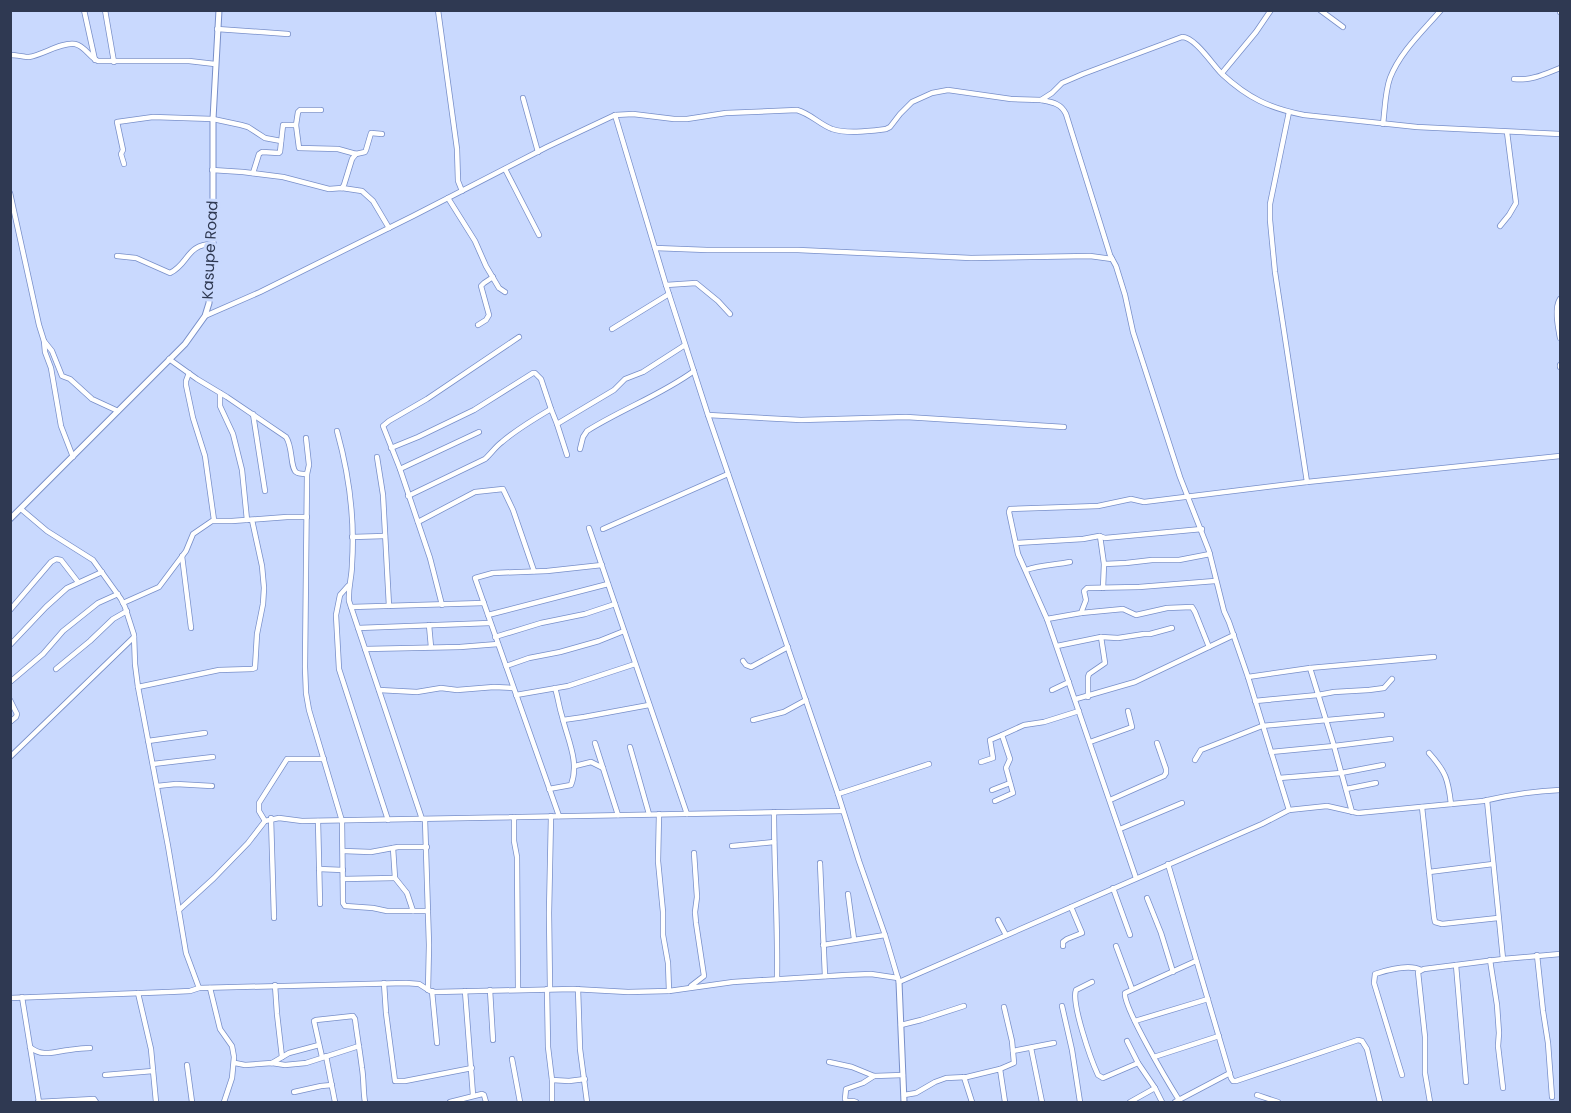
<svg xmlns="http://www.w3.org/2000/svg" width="1571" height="1113" font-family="Poppins,sans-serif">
<rect width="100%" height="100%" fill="#c9d9fe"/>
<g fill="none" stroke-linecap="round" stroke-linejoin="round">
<!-- minor casing -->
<g stroke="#788fc9" stroke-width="6">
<g id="minor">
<polyline points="84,10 95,60"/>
<polyline points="105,10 114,62"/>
<polyline points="438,10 457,149 458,181 462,191"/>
<polyline points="1320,10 1343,27"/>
<polyline points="1560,10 1560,12"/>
<polyline points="217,29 288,34"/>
<path d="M10,55c7,0 14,2 19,2 14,-2 32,-15 46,-13 10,2 14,13 23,17h91l26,3"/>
<polyline points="1222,73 1256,32 1271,10"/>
<path d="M1514,79c17,2 31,-5 46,-11"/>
<polyline points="523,98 538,152"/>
<path d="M1041,100c10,2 20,3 25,14l44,141 6,11 9,29 8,37 47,145 29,74 15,60 5,11 19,55 41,133"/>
<polyline points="321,110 300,110 298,112 296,125 299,148 338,149 356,154 365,152 366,150 371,133 382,134"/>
<polyline points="1289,112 1270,204 1270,220 1275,272 1307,482"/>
<path d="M615,115l18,-1 41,5h13l39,-6 71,-3c14,4 22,14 35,19 16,5 37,2 54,0l4,-2 10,-13 12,-12 20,-9 16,-3 63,9 30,1 11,-7 10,-10 21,-9 99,-37c13,0 30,27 40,37 26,24 47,34 82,41l113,12 143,7"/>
<path d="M1383,124c2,-15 2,-32 7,-46 10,-26 33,-47 51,-68"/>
<polyline points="124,164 121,154 123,150 117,122 153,117 213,119 241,125 248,127 265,138 281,141"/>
<polyline points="505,169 539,235"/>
<polyline points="212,170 243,172 283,177 329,189 342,188 362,191 373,201 389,228"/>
<polyline points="253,173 259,154 262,152 279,153 280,152 283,125 296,125"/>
<polyline points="342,188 344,185 352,159 356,154"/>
<polyline points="10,193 39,325 44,341 45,352 51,368 61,426 73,457"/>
<polyline points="448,198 475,241 486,266 499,288 505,292"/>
<polyline points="1500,226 1509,215 1516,203 1507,132"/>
<polyline points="655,248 707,250 798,250 971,258 1090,256 1112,259"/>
<path d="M117,256l19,2 34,15c19,-9 16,-29 43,-29"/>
<polyline points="666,285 696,283 718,301 730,314"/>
<path d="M1560,299c-6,9 -2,28 0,39"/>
<path d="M205,316l55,-24 153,-76 134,-69 68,-32 51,170 42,130 130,379 21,67 26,74 14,47 363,-158 27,-14 38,-4 31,7 125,-12c25,-6 52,-10 77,-11"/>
<polyline points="478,325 486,320 489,315 481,286 484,283 493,277"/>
<polyline points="612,329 669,294"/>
<polyline points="44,341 52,351 62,376 70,379 92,399 118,411"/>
<path d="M169,359l28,20 30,18 59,40c7,10 4,30 10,35 2,2 9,2 11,2"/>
<polyline points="1560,365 1560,367"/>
<polyline points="189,373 186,381 186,385 193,418 205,456 214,520"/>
<polyline points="220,393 220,406 233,434 242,470 247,520"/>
<polyline points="253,414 265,491"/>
<polyline points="708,415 801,420 906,417 1064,427"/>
<path d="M337,431c12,43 18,88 15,133 0,14 -4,22 -3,37l73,218"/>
<polyline points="306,438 309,465 307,474 305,667 306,693 309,710 342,821 343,903 345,906 373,908 387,911 428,911"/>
<polyline points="391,448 418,437 474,410 533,373 535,373 541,379 551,409"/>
<path d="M580,449l3,-12 4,-6c35,-22 74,-36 107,-60"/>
<polyline points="567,455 557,424 614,390 625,379 643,372 685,345"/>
<polyline points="377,457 383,495 389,606"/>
<polyline points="400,469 479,432"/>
<path d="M408,496l77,-37c6,-5 10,-12 17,-17 15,-13 32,-23 49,-33l6,15"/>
<polyline points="21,509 47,531 93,560 121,599 125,607 134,635 135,664 138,687 168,846 186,953 199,988"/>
<polyline points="418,522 475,492 503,489 513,510 534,571"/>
<polyline points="589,528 687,814"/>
<polyline points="603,529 728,474"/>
<polyline points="1100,536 1104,564 1103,588"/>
<polyline points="352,537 385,536"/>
<polyline points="1016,543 1083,539 1099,536 1105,538 1202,529"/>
<polyline points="182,556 191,628"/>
<polyline points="1104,564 1126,563 1152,560 1179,560 1210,554"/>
<path d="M1026,570c14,-5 29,-5 44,-8"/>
<polyline points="348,586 340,595 336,615 339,669 388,820"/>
<polyline points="123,603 159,587 186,551 193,534 212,521 232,521 287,517 307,517"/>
<polyline points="442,605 430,558 400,469 383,426 389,421 427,399 519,337"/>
<polyline points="351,607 484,603"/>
<polyline points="10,610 51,562 56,559 61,560 78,582"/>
<polyline points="1081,613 1123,609 1136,615 1167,608 1192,607 1195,612 1209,647"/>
<polyline points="488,615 608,584"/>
<polyline points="1047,619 1081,613 1086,600 1084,591 1087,588 1139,587 1215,581"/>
<polyline points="429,625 431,647"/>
<polyline points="358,628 490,623"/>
<polyline points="495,637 541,623 585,614 615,604"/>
<polyline points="10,645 46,607 67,588 102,572"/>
<polyline points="1057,646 1101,637 1118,638 1144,634 1150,634 1172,628"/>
<polyline points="365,649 460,647 498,644"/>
<polyline points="743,661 746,665 751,667 788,647"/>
<polyline points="506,666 529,658 560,652 599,641 624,631"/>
<polyline points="1310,668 1334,746 1352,812"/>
<polyline points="56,669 90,641 113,619 127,611"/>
<polyline points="1248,677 1310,668 1434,657"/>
<polyline points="10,682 43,654 63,631 98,603 118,594"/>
<polyline points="138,687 219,670 252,669 255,668 257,634 263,604 264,588 262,566 252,520"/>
<polyline points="379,690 417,692 441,688 457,690 494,687 513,688"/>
<polyline points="1052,690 1069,682"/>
<polyline points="516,695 568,686 635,664"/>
<polyline points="1088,697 1088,677 1089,674 1105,663 1101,637"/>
<polyline points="1076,699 1135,682 1234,635"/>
<polyline points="10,700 17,714 16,717 10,722"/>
<polyline points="1255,701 1318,695 1334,692 1369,690 1384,688 1392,679"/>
<polyline points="563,720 584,717 649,705"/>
<polyline points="753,720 784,712 806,700"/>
<polyline points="148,741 205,733"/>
<polyline points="1090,742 1132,727 1128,711"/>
<polyline points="595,743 618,815"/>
<polyline points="630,747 649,814"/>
<polyline points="1271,752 1334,746 1391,739"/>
<path d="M1429,753c17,19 19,26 22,51"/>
<polyline points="10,757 134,637"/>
<polyline points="1195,760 1201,750 1262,726 1382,715"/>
<polyline points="981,762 993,758 990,740 1002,735"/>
<polyline points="153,764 213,757"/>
<polyline points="575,766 591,762 603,768"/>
<polyline points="1279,778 1341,773 1383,765"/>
<polyline points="157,786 176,784 212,786"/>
<path d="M549,789l22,-4c9,-23 -4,-47 -9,-69 -3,-9 -4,-19 -7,-28"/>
<polyline points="1346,789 1376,783"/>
<polyline points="992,790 1010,783"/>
<polyline points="838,794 929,764"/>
<polyline points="1110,800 1164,776 1166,773 1166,769 1157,743"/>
<polyline points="1487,800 1503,959 1560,954"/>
<polyline points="995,801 1013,793 1006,768 1010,759 1002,735 1024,725 1044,722 1079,711"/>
<polyline points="1422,807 1434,917 1435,922 1442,924 1498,918"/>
<path d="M774,812c0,56 4,111 3,167"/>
<polyline points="659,814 658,861 663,912 663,935 668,963 669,991"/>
<polyline points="559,816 475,578 493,573 547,571 602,565"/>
<polyline points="514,817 514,841 517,857 518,989"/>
<polyline points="271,818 274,918"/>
<polyline points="425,819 429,945 428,990"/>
<polyline points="265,821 259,811 259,803 287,759 324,759"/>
<polyline points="318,821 320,904"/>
<polyline points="1120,829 1182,803"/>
<polyline points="732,846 774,842"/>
<polyline points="393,848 395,878 407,893 413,911"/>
<polyline points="343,851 371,852 398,847 427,847"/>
<polyline points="820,863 825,976"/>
<polyline points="1168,864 1231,1078 1233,1081 1236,1081 1358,1040 1362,1041 1367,1049 1380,1102"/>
<polyline points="319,869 343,870"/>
<polyline points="1429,872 1493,864"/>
<polyline points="1136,878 1047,619 1018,554 1009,512 1010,509 1098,506 1131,499 1144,502 1307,482 1560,456"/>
<polyline points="343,879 395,878"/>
<polyline points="1113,888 1130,935"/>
<polyline points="848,894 854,939"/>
<polyline points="1147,898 1161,933 1173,972"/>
<polyline points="179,910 214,878 248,843 265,821 279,818 302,821 843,811"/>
<polyline points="998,920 1006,935"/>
<polyline points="823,945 885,935"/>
<polyline points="1063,946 1063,942 1067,939 1082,933 1071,907"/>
<polyline points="1116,946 1132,989"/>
<polyline points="1537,955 1543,1011 1548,1043 1552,1097"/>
<polyline points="1490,960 1497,1005 1499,1033 1498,1046 1503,1088"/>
<path d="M1092,982l-16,8c-5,13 15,70 22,85l5,3 35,-15 17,25 7,14"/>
<polyline points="384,983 386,1013 395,1081 405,1081 472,1068"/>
<polyline points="275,985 277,1014 282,1057"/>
<polyline points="691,986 704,976 696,923 695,912 697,897 694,853"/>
<polyline points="210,988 220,1029 232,1046 234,1057 232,1078 224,1102"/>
<polyline points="547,989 548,1047 552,1080 552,1102"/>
<polyline points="550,989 549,913 551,816"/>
<polyline points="578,989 580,1049 587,1102"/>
<polyline points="490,990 493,1040"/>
<polyline points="432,991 437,1043"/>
<polyline points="465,991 473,1095"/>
<polyline points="138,993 151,1049 156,1102"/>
<polyline points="22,997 39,1102"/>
<polyline points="10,998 169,992 190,991 199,988 406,983 419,984 430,991 435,992 573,989 628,992 669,991 733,982 846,975 871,974 898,978"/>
<polyline points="1062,1006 1072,1050 1080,1102"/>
<polyline points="1135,1021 1208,999"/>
<polyline points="901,1025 921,1020 964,1006"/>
<polyline points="1127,1041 1138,1063"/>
<path d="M30,1047c12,11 26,4 39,3 7,-1 14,-2 21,-2"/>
<polyline points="1031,1048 1042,1102"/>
<polyline points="1013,1051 1054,1043"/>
<polyline points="326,1056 335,1102"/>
<path d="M322,1057l-8,-36 2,-1 37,-4 2,3c2,16 5,33 7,49 2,12 1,23 3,34"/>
<polyline points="1154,1057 1219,1036"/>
<polyline points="512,1059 520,1102"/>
<polyline points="829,1062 852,1067 874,1076 903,1075"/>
<polyline points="235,1063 245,1065 272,1063 285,1065 306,1063 359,1046"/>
<polyline points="272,1063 289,1053 319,1045"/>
<polyline points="187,1065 192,1102"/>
<polyline points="1000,1069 1014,1063 1012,1041 1004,1007"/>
<polyline points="105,1075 153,1071"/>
<path d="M1402,1075l-28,-92 1,-9c12,-4 35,-10 46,-4"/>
<polyline points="964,1077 972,1102"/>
<polyline points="552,1080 569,1081 585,1079"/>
<polyline points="1466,1082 1456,965 1503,959"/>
<polyline points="294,1092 321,1086 332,1085"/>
<polyline points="904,1095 916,1093 935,1082 946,1078 967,1077 1000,1069 1005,1102"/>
<polyline points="1257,1095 1278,1102"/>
<path d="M1179,1100c-10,-16 -56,-93 -54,-107l71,-32"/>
<polyline points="38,1102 94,1099 96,1102"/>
<polyline points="450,1102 482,1094 484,1095 486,1102"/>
<polyline points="856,1102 853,1101 846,1101 845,1099 846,1089 863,1083 874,1076"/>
<polyline points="1130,1102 1155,1088"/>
<polyline points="1175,1102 1230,1073"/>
<polyline points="1430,1102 1425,1073 1425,1037 1418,972 1424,969 1456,965"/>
</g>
</g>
<!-- tertiary casing -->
<g stroke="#788fc9" stroke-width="7">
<g id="tertiary">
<polyline points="10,519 185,344 205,316 209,303 213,244 213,119 219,10"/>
<polyline points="899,982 904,1102"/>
</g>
</g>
<!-- minor -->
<use href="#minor" stroke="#fff" stroke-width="4.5"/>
<!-- tertiary -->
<use href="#tertiary" stroke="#fff" stroke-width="5"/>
</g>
<g text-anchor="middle" stroke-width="6" stroke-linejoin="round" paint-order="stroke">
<!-- street labels -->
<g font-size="15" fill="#2f3952" stroke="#c9d9fe">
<text transform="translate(210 250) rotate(-87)" y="5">Kasupe Road</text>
</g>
</g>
<!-- border -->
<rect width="1571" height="1113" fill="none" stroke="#2f3952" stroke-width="24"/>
</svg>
